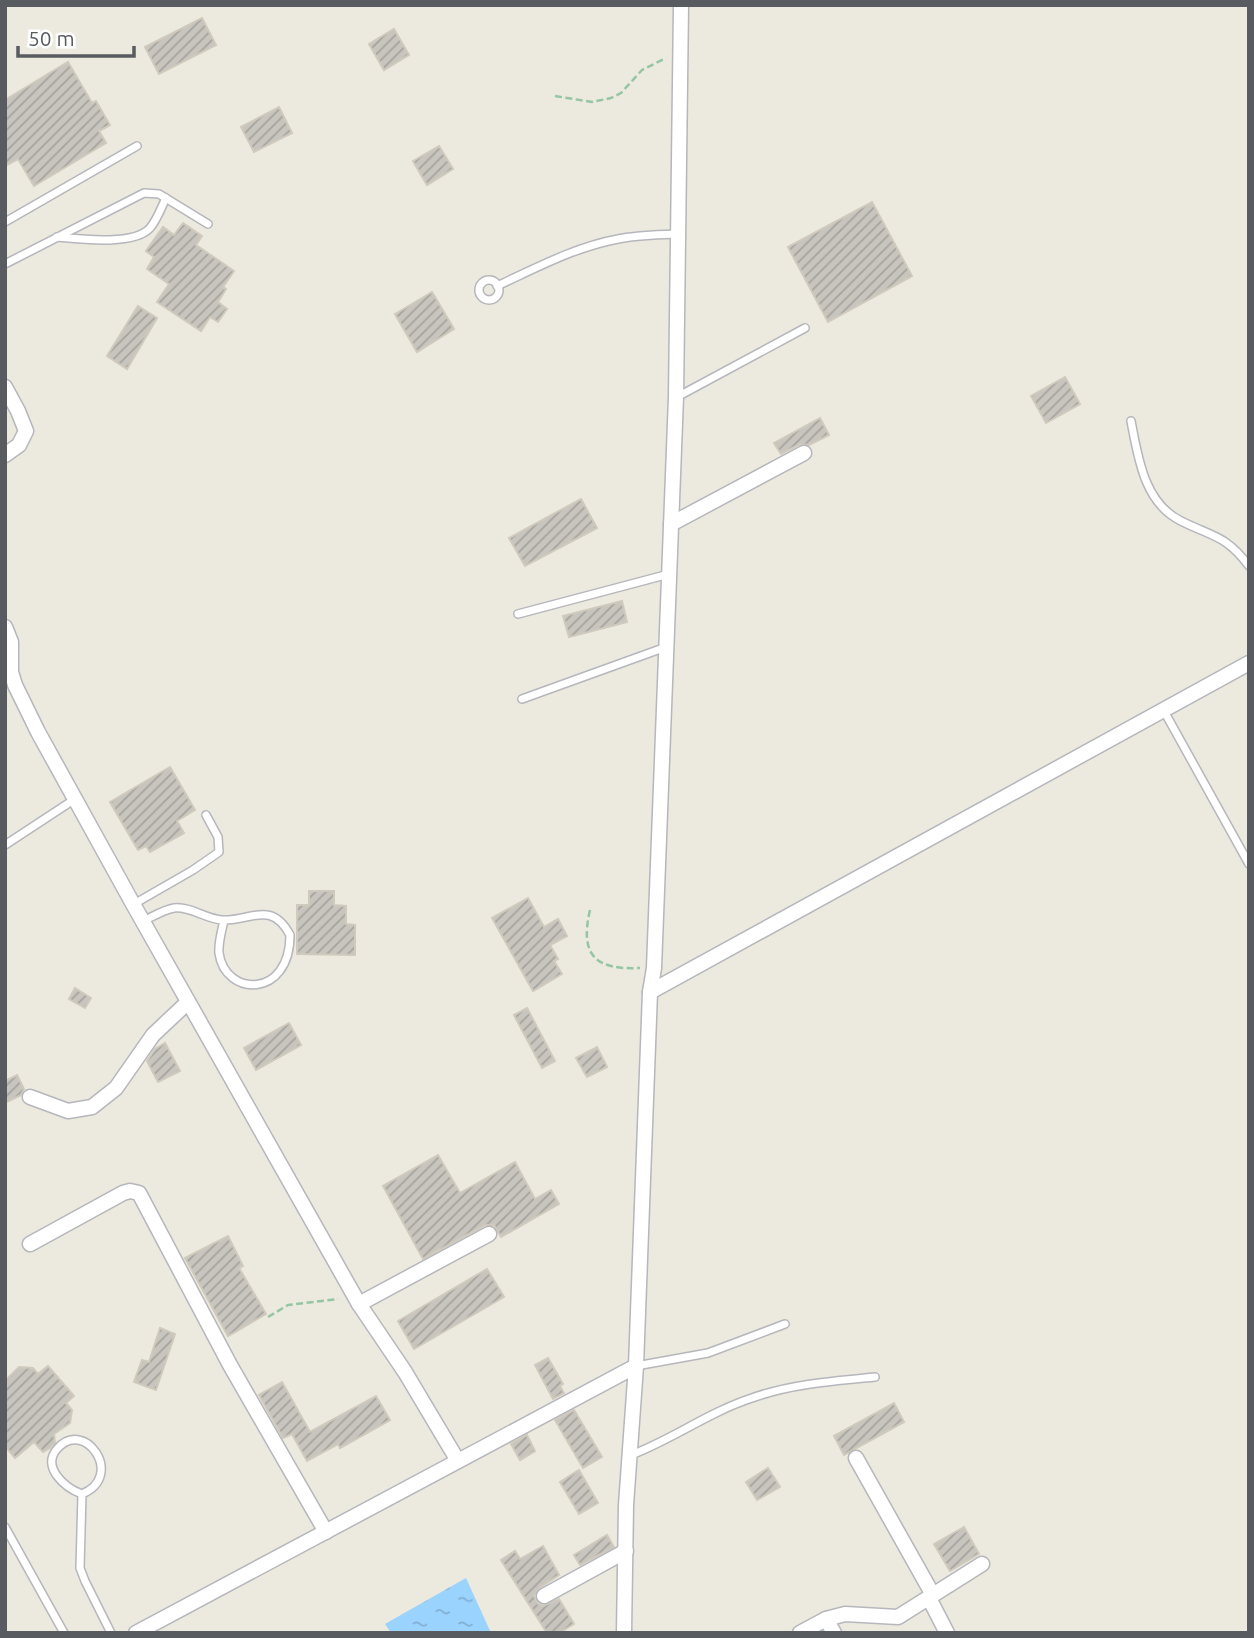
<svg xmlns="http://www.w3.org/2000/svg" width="1254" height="1638" font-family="Ubuntu,sans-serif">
<defs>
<pattern id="water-ripples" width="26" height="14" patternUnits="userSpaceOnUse" patternTransform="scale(1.75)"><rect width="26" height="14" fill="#9bd3ff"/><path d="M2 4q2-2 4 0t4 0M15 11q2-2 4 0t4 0" fill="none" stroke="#81aed2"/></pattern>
<pattern id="building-hatch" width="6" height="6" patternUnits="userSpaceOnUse" patternTransform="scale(1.75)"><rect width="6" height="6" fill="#c8c5be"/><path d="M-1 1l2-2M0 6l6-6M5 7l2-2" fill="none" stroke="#a5a39e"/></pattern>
</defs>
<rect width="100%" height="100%" fill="#ece9df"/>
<!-- water -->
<polygon fill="url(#water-ripples)" points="466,1578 491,1633 391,1633 385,1624"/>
<!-- building -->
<g fill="url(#building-hatch)" stroke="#d0cabd" stroke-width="2">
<polygon points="202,18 216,45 159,74 145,47"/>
<polygon points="394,29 409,55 384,70 369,44"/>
<polygon points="68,62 92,103 96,101 110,125 99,131 106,143 34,186 18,159 5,166 5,100"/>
<polygon points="279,107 292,133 254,152 241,127"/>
<polygon points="439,146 453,169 427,185 413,161"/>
<polygon points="872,202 912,276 828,322 788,247"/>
<polygon points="183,223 202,236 196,245 234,271 223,287 226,289 218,302 227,309 218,322 210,317 201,331 157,302 169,284 147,269 154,257 146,251 163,227 174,235"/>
<polygon points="432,292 454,329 417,352 395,314"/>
<polygon points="138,306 157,318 127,369 107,356"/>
<polygon points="1065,377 1080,404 1046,423 1031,396"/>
<polygon points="820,418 829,435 809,445 800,444 781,454 774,443"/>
<polygon points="581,499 597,528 525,566 509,538"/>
<polygon points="622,601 627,622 569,637 563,616"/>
<polygon points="170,767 195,810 177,821 184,833 150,852 146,846 138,850 110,802"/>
<polygon points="309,891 334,891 334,905 346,906 346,924 355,925 355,955 297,954 297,905 309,905"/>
<polygon points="528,898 544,927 558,919 567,936 550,945 558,959 554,961 562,974 533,991 492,918"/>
<polygon points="75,988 91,998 85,1008 69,999"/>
<polygon points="527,1008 555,1061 542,1068 514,1015"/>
<polygon points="289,1023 301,1045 256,1070 244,1048"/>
<polygon points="165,1043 180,1071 158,1082 147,1061 155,1049"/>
<polygon points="597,1047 607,1067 587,1077 576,1058"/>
<polygon points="17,1075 24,1089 21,1095 5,1103 5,1081"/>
<polygon points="438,1155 460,1193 515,1162 535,1199 551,1190 559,1204 501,1237 494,1225 485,1225 423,1259 383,1186"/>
<polygon points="228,1236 243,1266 239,1268 266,1314 228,1336 185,1258"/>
<polygon points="487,1269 504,1297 414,1349 398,1321"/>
<polygon points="160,1328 175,1334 156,1390 134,1382 142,1360 149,1362"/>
<polygon points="548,1358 563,1384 560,1386 564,1393 553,1399 535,1365"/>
<polygon points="48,1366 74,1396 66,1403 72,1410 70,1423 54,1434 55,1443 50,1448 43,1452 34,1442 15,1458 5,1446 5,1381 19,1367 33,1368 38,1374"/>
<polygon points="282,1382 310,1432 376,1396 390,1420 340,1448 338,1444 307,1461 292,1434 283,1438 259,1395"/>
<polygon points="894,1403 904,1422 844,1455 834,1436"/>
<polygon points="574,1410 602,1457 583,1468 555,1420"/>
<polygon points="527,1435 535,1451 520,1460 511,1444"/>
<polygon points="768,1468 780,1487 757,1500 746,1482"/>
<polygon points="579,1470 598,1503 579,1514 560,1482"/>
<polygon points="964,1527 979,1554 950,1571 934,1544"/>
<polygon points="607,1535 614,1547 580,1565 574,1555"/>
<polygon points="543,1546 559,1575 539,1588 534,1596 538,1604 543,1606 559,1599 574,1624 559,1633 547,1633 501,1560 515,1551 520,1559"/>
</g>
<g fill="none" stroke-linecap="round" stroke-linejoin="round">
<!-- lane casing -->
<g stroke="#b5b7bc" stroke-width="10">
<g id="lane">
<polyline points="5,222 137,146"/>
<path d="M57,237c22,2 77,9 93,-9 7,-8 11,-20 16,-30"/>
<polyline points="5,264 144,193 159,194 208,224"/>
<circle cx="489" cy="290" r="10"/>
<path d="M497,286c39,-18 78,-39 121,-47 19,-4 39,-4 59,-5"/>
<polyline points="677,397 805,328"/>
<path d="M1131,421c7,36 13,82 50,100 32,16 45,14 68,45"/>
<polyline points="518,614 669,574"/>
<polyline points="522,699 666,647"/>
<polyline points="1164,711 1249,864"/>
<polyline points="5,845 75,799"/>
<polyline points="134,904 193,870 219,852 218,837 206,815"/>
<path d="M143,921c9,-4 20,-11 31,-13 16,-2 32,11 48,12 27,2 49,-21 68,15 0,64 -65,62 -71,18 -1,-10 3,-23 5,-33"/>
<polyline points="636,1366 708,1353 785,1324"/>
<path d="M631,1455c42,-16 78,-43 121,-57 39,-14 82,-17 123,-21"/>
<path d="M82,1494c-17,-6 -41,-27 -25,-45 27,-32 69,27 25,45l-2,74 5,13 26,52"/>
<polyline points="5,1527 64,1633"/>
</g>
</g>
<!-- street casing -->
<g stroke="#b5b7bc" stroke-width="17">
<g id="street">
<polyline points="5,387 18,411 26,431 19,445 5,455"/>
<polyline points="671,524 804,453"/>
<polyline points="5,627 11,642 11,672 15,685 38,732 133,904 359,1304 405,1372 458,1461"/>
<polyline points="650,992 1249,663"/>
<polyline points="30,1097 68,1111 92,1107 116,1088 153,1035 188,1002"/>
<polyline points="30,1244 123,1193 130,1191 139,1193 230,1365 326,1532"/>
<polyline points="359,1304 489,1234"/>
<polyline points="856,1458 933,1595"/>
<polyline points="544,1596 626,1551"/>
<polyline points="929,1598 947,1633"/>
<polyline points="826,1619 834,1633"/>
<polyline points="136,1633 636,1366"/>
<polyline points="624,1633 626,1505 636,1366 650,992 654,968 676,397 681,5"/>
<polyline points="800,1633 826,1619 845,1614 898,1617 982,1564"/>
</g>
</g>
<!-- path -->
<g stroke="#93c6a1" stroke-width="2.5" stroke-dasharray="7 3.5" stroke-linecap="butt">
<polyline points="555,96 592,102 611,98 621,93 642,70 666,58"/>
<path d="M590,910c-11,47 7,60 50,58"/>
<polyline points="268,1317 288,1305 338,1299"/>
</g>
<!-- lane -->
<use href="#lane" stroke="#fff" stroke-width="7"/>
<!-- street -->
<use href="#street" stroke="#fff" stroke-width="14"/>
</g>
<!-- border -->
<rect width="1254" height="1638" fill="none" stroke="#585c60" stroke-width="14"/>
<!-- scale -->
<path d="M18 46v10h116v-10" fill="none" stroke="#585c60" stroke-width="3.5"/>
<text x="28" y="46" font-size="21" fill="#585c60" stroke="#ffffff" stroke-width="5" paint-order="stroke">50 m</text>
</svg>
